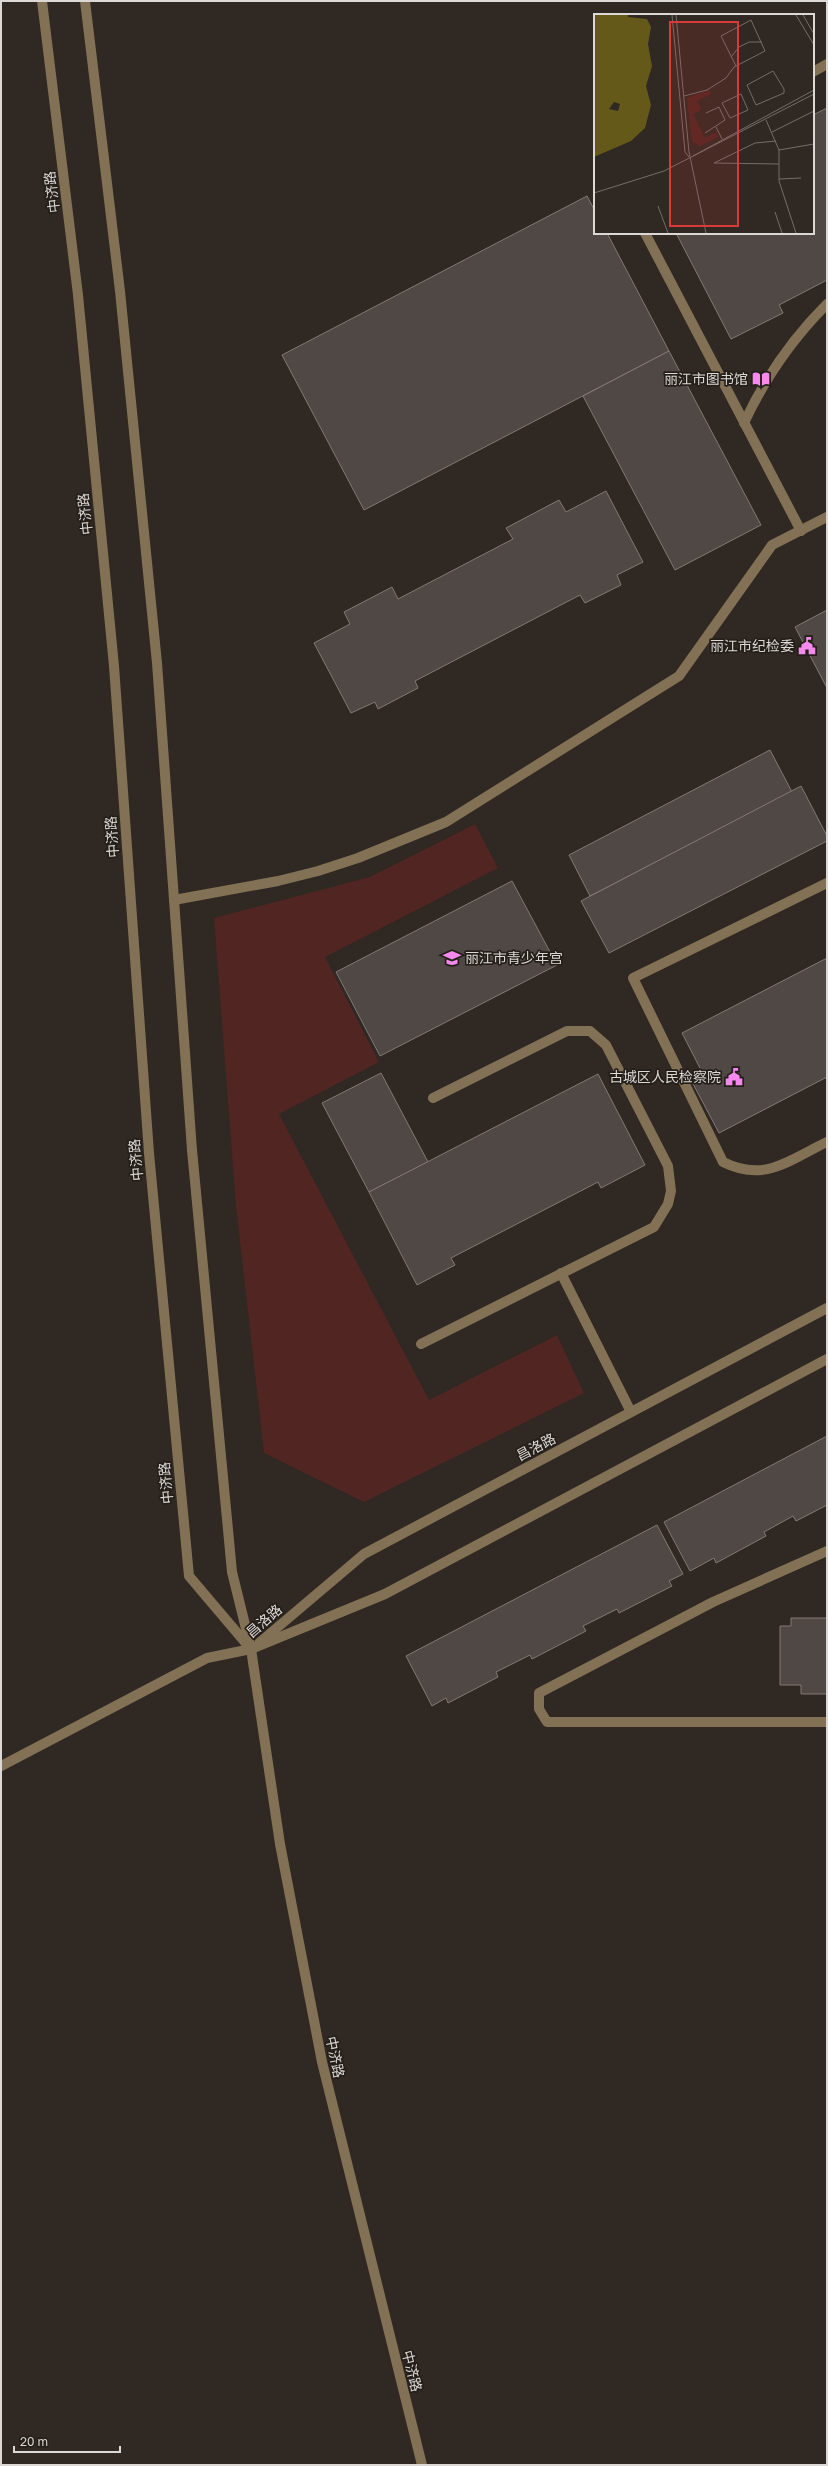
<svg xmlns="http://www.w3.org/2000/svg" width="828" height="2466" font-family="'Golos Text','Noto Sans SC',sans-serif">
<rect width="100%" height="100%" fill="#2f2823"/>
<!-- green -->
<polygon fill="#512522" points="475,824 498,868 325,957 379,1062 279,1114 429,1400 557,1335 584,1393 364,1502 264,1453 236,1206 214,918 370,877"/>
<!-- building -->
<g fill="#504844" stroke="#827975">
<polygon points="827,108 827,280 779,305 783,313 731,339 676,233 813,233 813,115"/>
<polygon points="587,196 595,211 595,233 607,233 669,351 364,510 282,355"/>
<polygon points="669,351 761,525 675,570 583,396"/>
<polygon points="606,491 643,562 617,575 621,585 585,603 580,595 415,681 418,688 378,709 375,702 351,713 314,643 350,624 344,612 392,587 398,599 513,539 506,528 559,500 566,512"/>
<polygon points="827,610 827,688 795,627"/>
<polygon points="770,750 792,792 590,896 569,855"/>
<polygon points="801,786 827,836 827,841 609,953 581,901"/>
<polygon points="512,881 557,965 380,1056 336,972"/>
<polygon points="827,958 827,1077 719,1133 690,1078 702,1072 682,1033"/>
<polygon points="381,1073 428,1162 369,1192 322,1103"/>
<polygon points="598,1074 645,1165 601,1188 598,1182 451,1258 455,1265 417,1285 369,1192"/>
<polygon points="827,1436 827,1505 796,1521 793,1516 764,1532 766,1536 716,1563 714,1558 690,1571 664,1522"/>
<polygon points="657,1525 683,1574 669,1581 672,1586 619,1613 617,1609 583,1626 586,1631 532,1659 530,1655 496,1672 498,1677 448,1703 446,1698 432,1706 406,1656"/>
<polygon points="791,1618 827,1618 827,1694 801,1694 801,1685 780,1685 780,1626 791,1626"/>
</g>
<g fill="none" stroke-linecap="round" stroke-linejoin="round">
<!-- minor -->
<g stroke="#827154" stroke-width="10">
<polyline points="42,1 78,295 114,666 149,1153 189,1576 250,1648"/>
<polyline points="85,1 120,291 157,663 192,1150 232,1572 251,1649 280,1844 322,2062 422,2465"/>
<polyline points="813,72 827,64"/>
<polyline points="645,233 801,531"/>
<path d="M744,423c21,-45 48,-84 83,-119"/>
<path d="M827,883l-194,95 90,184c42,21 66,-2 104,-20"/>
<polyline points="174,900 278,881 318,871 358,858 446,822 679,676 772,545 827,517"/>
<polyline points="561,1273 631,1412"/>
<polyline points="421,1344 654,1227 668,1204 671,1191 668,1166 606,1045 590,1031 567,1031 433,1098"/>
<polyline points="827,1551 713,1602 539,1693 539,1709 547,1722 827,1722"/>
<polyline points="259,1643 364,1554 827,1308"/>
<polyline points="1,1766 207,1658 251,1649 385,1594 827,1359"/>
</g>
</g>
<!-- icons -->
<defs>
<g id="library-bare" transform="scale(1.38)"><path d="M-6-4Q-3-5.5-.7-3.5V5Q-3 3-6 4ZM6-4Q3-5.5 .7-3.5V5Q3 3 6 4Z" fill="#f589ee" stroke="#251f1a" stroke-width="2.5" paint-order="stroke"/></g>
<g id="civic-bare" transform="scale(1.38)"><path d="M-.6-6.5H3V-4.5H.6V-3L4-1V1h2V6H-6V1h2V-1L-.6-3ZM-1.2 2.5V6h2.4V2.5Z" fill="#f589ee" stroke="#251f1a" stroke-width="2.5" paint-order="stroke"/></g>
<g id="school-bare" transform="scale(1.38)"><path d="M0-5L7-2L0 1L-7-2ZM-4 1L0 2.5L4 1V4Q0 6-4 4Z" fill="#f589ee" stroke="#251f1a" stroke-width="2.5" paint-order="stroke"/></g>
</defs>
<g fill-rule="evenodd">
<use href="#library-bare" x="761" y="379"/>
<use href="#civic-bare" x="807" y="646"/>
<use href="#school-bare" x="452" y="958"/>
<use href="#civic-bare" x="734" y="1077"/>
</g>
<g text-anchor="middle" stroke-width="3.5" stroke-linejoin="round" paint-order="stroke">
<!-- street labels -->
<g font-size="14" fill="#dcd8d5" stroke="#251f1a">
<text transform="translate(52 192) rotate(-97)" y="5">中济路</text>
<text transform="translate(85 514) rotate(-96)" y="5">中济路</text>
<text transform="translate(112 837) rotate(-94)" y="5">中济路</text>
<text transform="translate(136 1160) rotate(-95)" y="5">中济路</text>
<text transform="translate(536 1447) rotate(-28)" y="5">昌洛路</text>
<text transform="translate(166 1483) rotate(-95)" y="5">中济路</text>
<text transform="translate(264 1621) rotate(-41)" y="5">昌洛路</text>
<text transform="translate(335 2057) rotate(78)" y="5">中济路</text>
<text transform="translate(412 2371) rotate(76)" y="5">中济路</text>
</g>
<!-- poi labels -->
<g font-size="14" fill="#dcd8d5" stroke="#251f1a" text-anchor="end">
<text x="748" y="384">丽江市图书馆</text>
<text x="794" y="651">丽江市纪检委</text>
<text x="465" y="963" text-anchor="start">丽江市青少年宫</text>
<text x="721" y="1082">古城区人民检察院</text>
</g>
</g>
<!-- overview -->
<g transform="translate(594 14)">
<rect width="220" height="220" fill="#2f2823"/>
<path d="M115,76l2,4 -14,7 4,9 -8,4 12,24 11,-6 2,5 -18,9 -8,-4 -5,-44z" fill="#512522"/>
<path d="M0,1h34v2l19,2 4,8 -3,17 4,22 -6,20 5,19 -6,23 -14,13 -37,16zM20,88l6,2 -2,7 -9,-2z" fill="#645918" fill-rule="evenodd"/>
<path fill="none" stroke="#746e6a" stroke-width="1" d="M78,1l13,137 4,5M82,1l13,137 17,81M202,1l18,30M209,1l11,19M137,43l8,-10 10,-5h13M179,57l11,18v4l-28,12 -9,-20zM147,80l7,16 -18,8 -8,-15zM90,82l23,-6 19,-12 8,-11 2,-1 29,-15 -14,-31 -30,16 15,30M172,106l13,30v31l17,52M122,113l6,12M178,118l42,-21M111,119l20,-13 -6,-13 -13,6M182,127l-21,2 -41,20 65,1M185,136l35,-6M99,142l121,-66M185,165l22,-1M0,179l70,-22 150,-77M64,192l10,27M181,198l7,21"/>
<path fill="#d73a39" fill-opacity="0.15" stroke="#d73a39" stroke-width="2" d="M76,8h68v204h-68z"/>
<rect width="220" height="220" fill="none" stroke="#dcd8d5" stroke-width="2"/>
</g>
<!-- border -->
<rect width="828" height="2466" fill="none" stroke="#dcd8d5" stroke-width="4"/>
<!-- scale -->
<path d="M14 2446v6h106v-6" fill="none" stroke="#dcd8d5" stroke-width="2"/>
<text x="20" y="2446" font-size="12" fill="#dcd8d5" stroke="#251f1a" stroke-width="3" paint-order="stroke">20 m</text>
</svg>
